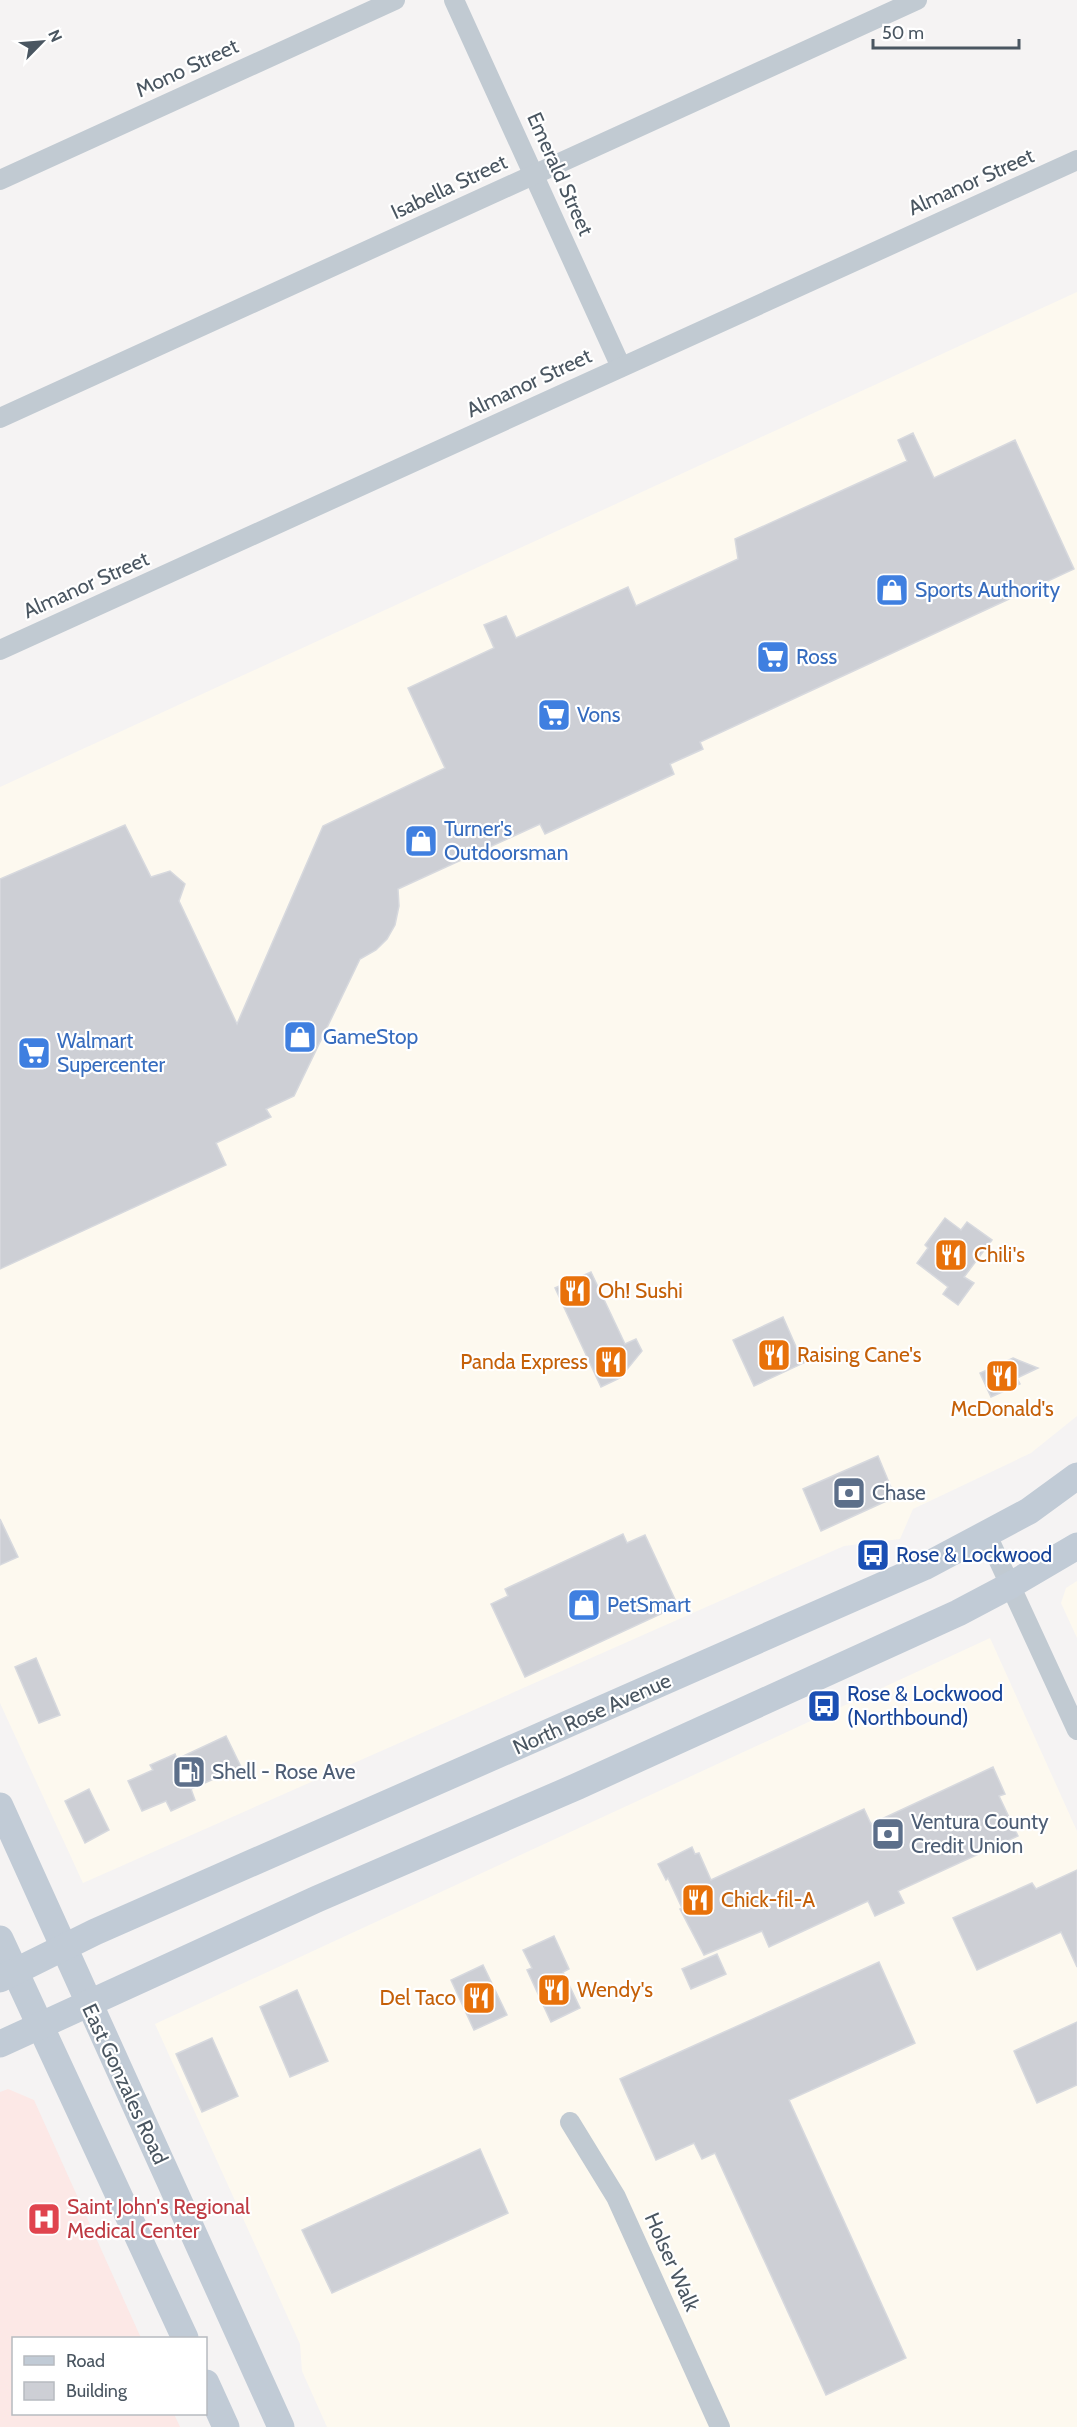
<svg xmlns="http://www.w3.org/2000/svg" width="1077" height="2427" font-family="Cabin,sans-serif">
<rect width="100%" height="100%" fill="#f5f3f3"/>
<!-- commercial -->
<g fill="#fdf9ef">
<polygon points="1077,292 1077,1416 1031,1453 913,1509 900,1539 844,1546 83,1883 0,1703 0,787"/>
<polygon points="1077,1581 1077,1638 1061,1603 1066,1588"/>
<polygon points="990,1638 1077,1831 1077,2427 327,2427 302,2371 300,2344 155,2024"/>
</g>
<!-- medical -->
<polygon fill="#fce8e6" points="8,2089 34,2100 141,2338 14,2338 14,2414 174,2414 180,2427 0,2427 0,2092"/>
<!-- building -->
<g fill="#cdcfd5" stroke="#d7d9de" stroke-width="1.5">
<polygon points="913,433 934,478 1015,440 1074,569 700,742 703,749 670,764 674,774 545,834 540,824 398,889 399,906 395,925 387,939 376,950 360,959 294,1096 266,1109 271,1117 216,1143 226,1165 0,1269 0,879 125,825 151,877 170,871 185,884 179,901 237,1024 323,826 445,768 408,688 494,648 484,625 506,616 516,638 628,587 636,606 738,559 735,539 907,461 898,440"/>
<polygon points="945,1218 961,1230 967,1222 992,1240 964,1277 974,1283 958,1305 943,1294 948,1287 917,1263 928,1248 925,1245"/>
<polygon points="591,1272 625,1344 636,1339 642,1351 620,1378 601,1387 555,1288"/>
<polygon points="783,1317 797,1349 804,1346 810,1360 754,1386 733,1340"/>
<polygon points="1013,1358 1038,1368 1017,1378 1020,1384 991,1397 980,1373"/>
<polygon points="878,1456 895,1497 821,1531 803,1489"/>
<polygon points="0,1519 18,1557 0,1565"/>
<polygon points="623,1534 627,1543 645,1535 678,1606 525,1677 491,1604 508,1596 505,1589"/>
<polygon points="36,1658 60,1715 39,1723 15,1667"/>
<polygon points="226,1736 241,1767 191,1789 195,1800 171,1811 166,1801 142,1811 128,1781 153,1770 150,1765 175,1754 177,1759"/>
<polygon points="993,1767 1005,1794 999,1796 1018,1836 898,1891 904,1903 875,1916 868,1901 769,1947 762,1931 704,1955 680,1909 682,1908 668,1878 666,1880 658,1864 692,1847 695,1854 699,1853 711,1880 864,1809 871,1824"/>
<polygon points="89,1789 109,1830 85,1843 65,1801"/>
<polygon points="1077,1870 1077,1967 1061,1932 977,1970 953,1918 1032,1883 1036,1889"/>
<polygon points="554,1936 569,1969 563,1972 580,2008 551,2022 527,1970 532,1968 523,1950"/>
<polygon points="717,1954 726,1974 691,1989 682,1969"/>
<polygon points="879,1962 915,2043 789,2100 906,2358 826,2395 715,2153 702,2159 694,2143 656,2160 620,2079"/>
<polygon points="483,1965 507,2015 474,2030 451,1980"/>
<polygon points="297,1990 328,2061 290,2077 260,2007"/>
<polygon points="1077,2022 1077,2085 1037,2103 1014,2051"/>
<polygon points="212,2038 238,2096 202,2112 176,2054"/>
<polygon points="480,2149 508,2213 332,2293 302,2230"/>
</g>
<g fill="none" stroke-linecap="round" stroke-linejoin="round">
<!-- street -->
<g stroke="#c1cad2" stroke-width="20">
<polyline points="454,0 621,367"/>
<polyline points="0,180 395,0"/>
<polyline points="0,418 917,0"/>
<polyline points="0,650 1077,160"/>
<polyline points="986,1533 1077,1730"/>
<polyline points="570,2122 616,2197 720,2427"/>
</g>
<!-- secondary -->
<g stroke="#c1cbd6" stroke-width="27">
<polyline points="0,1806 281,2427"/>
<polyline points="0,1939 185,2338"/>
<polyline points="0,1979 95,1932 924,1567 1029,1511 1077,1476"/>
<polyline points="0,2044 317,1899 578,1786 958,1613 1011,1585 1077,1546"/>
<polyline points="206,2383 226,2427"/>
</g>
</g>
<!-- icons -->
<defs>
<g id="shop-square" transform="scale(1.725)"><rect x="-9" y="-9" width="18" height="18" rx="4" fill="#3f7fe0" stroke="#fff"/><path d="M-5-2.5h2.3a2.7 3.5 0 0 1 5.4 0H5L5.5 6h-11ZM-1.5-2.5h3a1.5 2.3 0 0 0-3 0Z" fill="#fff"/></g>
<g id="supermarket-square" transform="scale(1.725)"><rect x="-9" y="-9" width="18" height="18" rx="4" fill="#3f7fe0" stroke="#fff"/><path d="M-6-5.5h2.5l.6 2H6L4.5 2H-2.5L-4.4-4H-6ZM-1.5 3.2a1.3 1.3 0 1 0 .1 0ZM3 3.2a1.3 1.3 0 1 0 .1 0Z" fill="#fff"/></g>
<g id="restaurant-square" transform="scale(1.725)"><rect x="-9" y="-9" width="18" height="18" rx="4" fill="#e8710a" stroke="#fff"/><path d="M-5-6h1v4h1v-4h1v4h1v-4h1v5L-1.5 .5V6h-2V.5L-5-1ZM5-6V6H3V1.5H1.5Q1.5-4 5-6Z" fill="#fff"/></g>
<g id="bank-square" transform="scale(1.725)"><rect x="-9" y="-9" width="18" height="18" rx="4" fill="#5c6f8a" stroke="#fff"/><path d="M-6-4H6V4H-6ZM0-2.3a2.3 2.3 0 1 0 0 4.6a2.3 2.3 0 1 0 0-4.6Z" fill="#fff"/></g>
<g id="bus-square" transform="scale(1.725)"><rect x="-9" y="-9" width="18" height="18" rx="4" fill="#1a4fb4" stroke="#fff"/><path d="M-5-6H5V4H4V6H2V4H-2V6H-4V4H-5ZM-3.5-4V0h7V-4ZM-3.5 1.2v1.5H-2V1.2ZM2 1.2v1.5H3.5V1.2Z" fill="#fff"/></g>
<g id="fuel-square" transform="scale(1.725)"><rect x="-9" y="-9" width="18" height="18" rx="4" fill="#5c6f8a" stroke="#fff"/><path d="M-5.5-6h7V0h2V4h1.3V-2.5L3-4.5l.8-.8L6-3V5H2.5V1h-1V6h-7ZM-4.2-4.7v3.2H.2V-4.7Z" fill="#fff"/></g>
<g id="hospital-square" transform="scale(1.725)"><rect x="-9" y="-9" width="18" height="18" rx="4" fill="#e0444e" stroke="#fff"/><path d="M-5-5h3v3.5h4V-5h3V5h-3V1.5h-4V5h-3Z" fill="#fff"/></g>
</defs>
<g fill-rule="evenodd">
<use href="#shop-square" x="892" y="590"/>
<use href="#supermarket-square" x="773" y="657"/>
<use href="#supermarket-square" x="554" y="715"/>
<use href="#shop-square" x="421" y="841"/>
<use href="#shop-square" x="300" y="1037"/>
<use href="#supermarket-square" x="34" y="1053"/>
<use href="#restaurant-square" x="951" y="1255"/>
<use href="#restaurant-square" x="575" y="1291"/>
<use href="#restaurant-square" x="774" y="1355"/>
<use href="#restaurant-square" x="611" y="1362"/>
<use href="#restaurant-square" x="1002" y="1376"/>
<use href="#bank-square" x="849" y="1493"/>
<use href="#bus-square" x="873" y="1555"/>
<use href="#shop-square" x="584" y="1605"/>
<use href="#bus-square" x="824" y="1706"/>
<use href="#fuel-square" x="189" y="1772"/>
<use href="#bank-square" x="888" y="1834"/>
<use href="#restaurant-square" x="698" y="1900"/>
<use href="#restaurant-square" x="554" y="1990"/>
<use href="#restaurant-square" x="479" y="1998"/>
<use href="#hospital-square" x="44" y="2219"/>
</g>
<g text-anchor="middle" stroke-width="4.5" stroke-linejoin="round" paint-order="stroke">
<!-- street labels -->
<g font-size="21" fill="#4a5661" stroke="#fff">
<text transform="translate(187 68) rotate(-25)" y="7">Mono Street</text>
<text transform="translate(560 174) rotate(66)" y="7">Emerald Street</text>
<text transform="translate(971 182) rotate(-24)" y="7">Almanor Street</text>
<text transform="translate(449 187) rotate(-25)" y="7">Isabella Street</text>
<text transform="translate(529 383) rotate(-25)" y="7">Almanor Street</text>
<text transform="translate(86 585) rotate(-24)" y="7">Almanor Street</text>
<text transform="translate(592 1714) rotate(-24)" y="7">North Rose Avenue</text>
<text transform="translate(125 2084) rotate(65)" y="7">East Gonzales Road</text>
<text transform="translate(672 2262) rotate(66)" y="7">Holser Walk</text>
</g>
<!-- shop labels -->
<g font-size="21" fill="#366cbe" stroke="#fff" text-anchor="start">
<text x="915" y="597">Sports Authority</text>
<text x="796" y="664">Ross</text>
<text x="577" y="722">Vons</text>
<text x="444" y="836">Turner's<tspan x="444" dy="24">Outdoorsman</tspan></text>
<text x="323" y="1044">GameStop</text>
<text x="57" y="1048">Walmart<tspan x="57" dy="24">Supercenter</tspan></text>
<text x="607" y="1612">PetSmart</text>
</g>
<!-- food labels -->
<g font-size="21" fill="#c56008" stroke="#fff" text-anchor="start">
<text x="974" y="1262">Chili's</text>
<text x="598" y="1298">Oh! Sushi</text>
<text x="797" y="1362">Raising Cane's</text>
<text x="588" y="1369" text-anchor="end">Panda Express</text>
<text x="1002" y="1416" text-anchor="middle">McDonald's</text>
<text x="721" y="1907">Chick-fil-A</text>
<text x="577" y="1997">Wendy's</text>
<text x="456" y="2005" text-anchor="end">Del Taco</text>
</g>
<!-- service labels -->
<g font-size="21" fill="#4e5e75" stroke="#fff" text-anchor="start">
<text x="872" y="1500">Chase</text>
<text x="212" y="1779">Shell - Rose Ave</text>
<text x="911" y="1829">Ventura County<tspan x="911" dy="24">Credit Union</tspan></text>
</g>
<!-- transit labels -->
<g font-size="21" fill="#164399" stroke="#fff" text-anchor="start">
<text x="896" y="1562">Rose &amp; Lockwood</text>
<text x="847" y="1701">Rose &amp; Lockwood<tspan x="847" dy="24">(Northbound)</tspan></text>
</g>
<!-- health labels -->
<g font-size="21" fill="#be3a42" stroke="#fff" text-anchor="start">
<text x="67" y="2214">Saint John's Regional<tspan x="67" dy="24">Medical Center</tspan></text>
</g>
</g>
<!-- legend -->
<rect x="12" y="2337" width="195" height="78" fill="#ffffff" stroke="#b7bbc0" stroke-width="1.5"/>
<rect x="24" y="2356" width="30" height="9" fill="#c1cbd6" stroke="#b7bbc0" stroke-width="1.5"/>
<text x="66" y="2367" font-size="18" fill="#4a5661">Road</text>
<rect x="24" y="2382" width="30" height="18" fill="#cdcfd5" stroke="#b7bbc0" stroke-width="1.5"/>
<text x="66" y="2397" font-size="18" fill="#4a5661">Building</text>
<!-- north arrow -->
<g transform="translate(42 42) rotate(65)" stroke="#ffffff" stroke-width="4.5" paint-order="stroke">
<path d="M0-4.5L10 22L0 15L-10 22Z" fill="#4a5661"/>
<text y="-9" font-size="16" font-weight="bold" text-anchor="middle" fill="#4a5661">N</text>
</g>
<!-- scale -->
<path d="M873 39v9h146v-9" fill="none" stroke="#4a5661" stroke-width="3"/>
<text x="882" y="39" font-size="18" fill="#4a5661" stroke="#ffffff" stroke-width="4.5" paint-order="stroke">50 m</text>
</svg>
